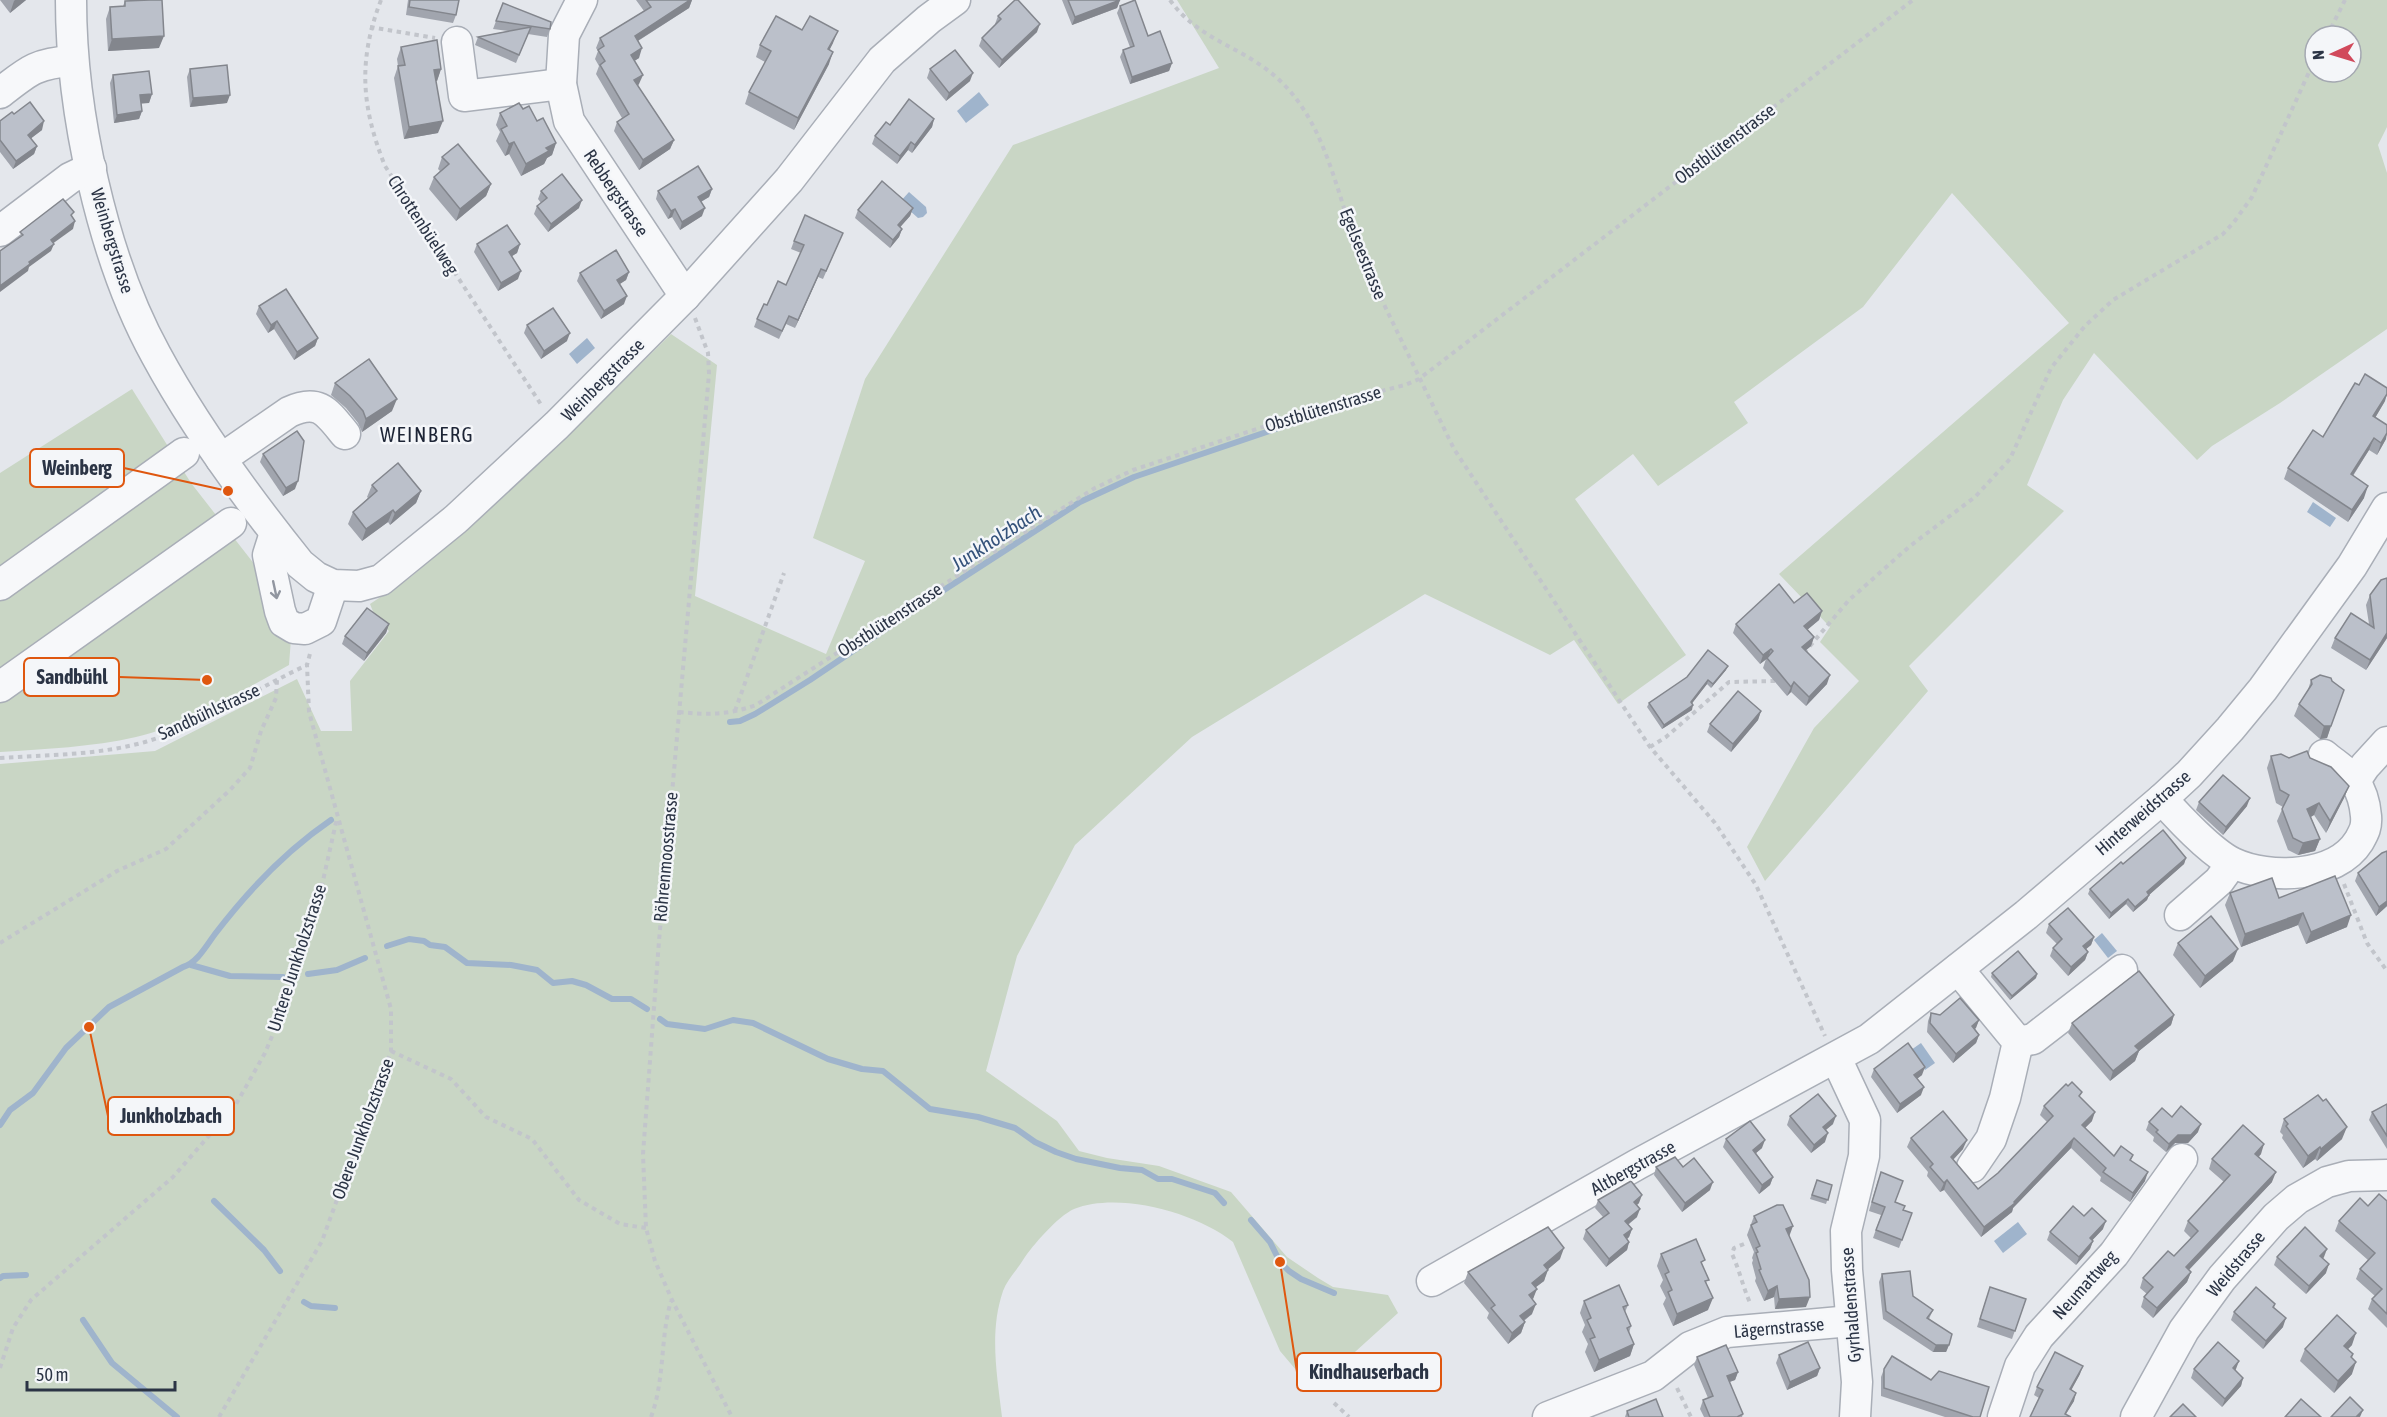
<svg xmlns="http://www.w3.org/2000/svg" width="2387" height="1417" font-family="'Asap Condensed',sans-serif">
<rect width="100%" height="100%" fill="#e4e7ec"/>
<!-- green -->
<g fill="#c9d6c5" fill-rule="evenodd">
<path d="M1177,0h1210v127l-9,18 9,28v156l-107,74 -68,43 -15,14 -103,-107 -31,47 -36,85 37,26 -155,155 19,25 -163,190 -18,-34 67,-119 45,-47 -39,-39 10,-15 -51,-53 290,-251 -117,-130 -89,114 -129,95 14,21 -90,63 -25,-32 -58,45 111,156 -68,49 -44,-64 -24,15 -125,-61 -233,143 -117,108 -58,111 -31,115 71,50 22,30 28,7 52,8 72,26 56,65 31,21 15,9 55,8 10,18 -85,77 -33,-39 -47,-109c-36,-29 -114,-51 -159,-33 -16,7 -42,37 -51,51 -6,10 -16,20 -20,31 -14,41 -6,84 -1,126h-1002v-653l155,-13 142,-72 24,52h31l-2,-50 39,-50 -13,-12 -6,-15 42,-28 78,-69 82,-76 99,-97 46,31 -22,231 131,58 39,-93 -52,-23 52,-159 148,-234 206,-77zM2315,36h36v36h-36z"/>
<path d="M132,389l59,94 64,82 36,74 -2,26c-48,26 -98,59 -153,72 -44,10 -90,12 -136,15v-279z"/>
</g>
<!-- water -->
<g fill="#9fb4cc">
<polygon points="979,92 989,105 966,123 957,111"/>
<polygon points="909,192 926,207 927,213 923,217 918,218 900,202"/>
<polygon points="587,338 595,348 577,364 569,354"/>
<polygon points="2313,502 2336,518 2330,527 2307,512"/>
<polygon points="2102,933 2117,951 2108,958 2094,940"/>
<polygon points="1921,1043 1935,1063 1925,1070 1911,1050"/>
<polygon points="2018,1222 2027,1234 2003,1253 1994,1241"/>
</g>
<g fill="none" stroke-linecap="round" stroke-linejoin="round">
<!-- stream -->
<g stroke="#9fb4cc" stroke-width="6">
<polyline points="730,722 740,721 755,714 810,680 927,601 1080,502 1134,477 1299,421"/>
<polyline points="387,946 409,939 424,941 430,945 445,947 467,963 511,965 537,970 553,983 572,981 586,985 612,999 631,999 647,1009"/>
<polyline points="191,965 230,976 283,977"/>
<polyline points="308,974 337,970 365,958"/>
<polyline points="660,1019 667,1024 705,1029 733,1020 753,1023 828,1059 862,1069 883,1071 930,1109 978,1117 1015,1128 1035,1142 1056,1152 1076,1159 1120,1168 1142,1170 1158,1179 1172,1179 1215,1193 1224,1203"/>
<path d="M0,1125l10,-15 23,-17 33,-45 43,-41 74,-40c14,-4 23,-21 32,-33 32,-42 72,-84 116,-114"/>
<polyline points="214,1201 264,1250 280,1271"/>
<polyline points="1251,1220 1270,1242 1280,1262 1289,1271 1301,1279 1334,1293"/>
<polyline points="0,1278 3,1276 26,1275"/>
<polyline points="304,1302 311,1306 335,1308"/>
<polyline points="83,1320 112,1363 177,1417"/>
</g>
<!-- minor casing -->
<g stroke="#a9aeb7" stroke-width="33">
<g id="minor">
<path d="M71,0c0,111 31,257 85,355 40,74 91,143 144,209l16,13 17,8 26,1 22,-6 75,-61 101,-94 128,-129 104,-116 93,-120 47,-41 26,-19"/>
<polyline points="582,0 564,35 561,84 569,121 685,296"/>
<polyline points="457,42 464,96 561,84"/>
<path d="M0,93c28,-22 36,-30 73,-32"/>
<polyline points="0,231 70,178 91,168"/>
<path d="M221,459l68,-47c30,-14 38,0 56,22"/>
<polyline points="275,533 268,555 280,611 284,622 294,628 305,629 321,621 333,585"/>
<polyline points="0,585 184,453"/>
<polyline points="0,687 231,523"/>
<polyline points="2355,781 2365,766 2387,742"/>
<path d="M2162,799c16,18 50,54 71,64 36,17 103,15 126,-22 5,-9 8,-14 7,-25 -1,-12 -4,-24 -11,-34 -8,-11 -22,-19 -31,-27"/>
<polyline points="2180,915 2219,881 2232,863"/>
<polyline points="1958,969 2018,1042 2005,1098 1991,1139 1972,1167"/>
<polyline points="2018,1042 2033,1039 2122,970"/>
<polyline points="1836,1058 1865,1120 1864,1156 1846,1231 1847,1270 1857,1382 1855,1417"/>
<polyline points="1432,1281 1638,1164 1869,1039 2026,915 2162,799 2189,774 2230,729 2263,689 2352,566 2387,508"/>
<polyline points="1548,1417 1653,1376 1690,1347 1727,1332 1851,1321"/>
<polyline points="2003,1417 2020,1366 2039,1336 2114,1254 2182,1159"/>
<polyline points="2136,1417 2184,1330 2222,1278 2276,1217 2297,1199 2327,1182 2349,1176 2387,1175"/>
</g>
</g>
<!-- path -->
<g stroke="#c2c5cb" stroke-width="4" stroke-dasharray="4.5 4.5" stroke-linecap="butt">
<path d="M381,0c-23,60 -20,106 4,166l157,240"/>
<path d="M1170,0c27,38 66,45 100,72 58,46 65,123 92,187l92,190 196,298 65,76 41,62 69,151"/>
<polyline points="370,27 435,38"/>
<polyline points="2327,36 2345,0"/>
<polyline points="695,318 708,353 709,374 659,941 643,1154 646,1228 655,1261 672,1300 732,1417"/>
<polyline points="1804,653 1849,600 1910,546 1975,497 2010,459 2051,368 2085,326 2113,300 2223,234 2234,222 2252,197 2315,59"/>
<polyline points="735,711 784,573"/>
<path d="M679,712c30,3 49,3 77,-7l302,-194 37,-23 38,-18 205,-68 67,-17 14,-6 494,-379"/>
<polyline points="1650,747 1666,737 1729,682 1775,681 1777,679"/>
<path d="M0,758c48,-3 99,-3 145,-16 55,-16 110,-53 162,-77"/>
<polyline points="2344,884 2367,943 2387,971"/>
<polyline points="0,943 117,871 166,849 230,790 250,768 261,731 276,698 277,680"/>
<polyline points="391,1051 451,1079 486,1117 532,1139 579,1200 620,1224 646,1228"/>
<path d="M1744,1244l-10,4 -2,6c8,17 11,34 19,51"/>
<polyline points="0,1368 13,1328 31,1300 173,1177 235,1106 265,1053 288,998 320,894 337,818"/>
<polyline points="1677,1388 1691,1417"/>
<polyline points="1334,1403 1349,1417"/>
<polyline points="219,1417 322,1241 391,1051 391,1009 309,712 307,665 311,650"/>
<path d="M651,1417c14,-37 9,-79 20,-116"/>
</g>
<!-- minor -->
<use href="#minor" stroke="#f7f8fa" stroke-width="30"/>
</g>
<!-- wall -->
<g fill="#a1a5ae">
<polygon points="0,0 26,0 10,13"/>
<polygon points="408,0 459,0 456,15 453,23 406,15"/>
<polygon points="636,0 692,0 689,8 638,41 639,58 634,61 639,84 638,86 674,140 670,149 639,170 614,131 617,122 622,118 596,74 599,66 595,59 598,51 596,48 600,38 644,11"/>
<polygon points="1062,0 1120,0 1117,8 1072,25"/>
<polygon points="125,1 159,48 108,51 106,19 110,7 123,6"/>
<polygon points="503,3 550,29 547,37 528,34 516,63 475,45 478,37 508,31 493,29"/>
<polygon points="1120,6 1148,36 1172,63 1169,71 1130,84 1120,57 1123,50 1130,47 1117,13"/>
<polygon points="998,16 1037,32 999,68 979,46 982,38 996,25 995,24"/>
<polygon points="802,30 833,43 829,50 829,64 794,130 745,104 749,92 765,62 756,57 760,45"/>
<polygon points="401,47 441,69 437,81 436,81 438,133 404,139 394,78 398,66 397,59"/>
<polygon points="190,69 227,103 190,107 187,77"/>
<polygon points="930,69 970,81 946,101 927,78"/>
<polygon points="113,75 152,94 149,103 141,103 142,111 139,119 114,123 110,83"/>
<polygon points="523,109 537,121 556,143 552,155 547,158 544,164 521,176 509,154 505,156 496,141 500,132 496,125 500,113"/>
<polygon points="14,114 42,130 31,138 37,146 34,154 13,169 0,152 0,121"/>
<polygon points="934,119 932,127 912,153 908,150 897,164 872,144 875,136 890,125"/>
<polygon points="442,157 491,184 486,196 456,221 429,189 434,177 440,171 438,169"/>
<polygon points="712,189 709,197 701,202 702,216 680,230 672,217 668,219 656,199 658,191"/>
<polygon points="541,191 579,208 548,232 534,214 537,206 541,203 538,199"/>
<polygon points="913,208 910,216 900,227 902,229 899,237 890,248 855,218 858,210"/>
<polygon points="843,233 823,279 818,277 795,328 786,324 779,339 754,327 757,319 767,305 786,285 801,253 791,249 794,241"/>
<polygon points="477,244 520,244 517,253 511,256 518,279 498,291 474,252"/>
<polygon points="629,272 626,280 619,284 624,304 601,319 577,281 580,273"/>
<polygon points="259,306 318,338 315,346 294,360 274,329 268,333 256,314"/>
<polygon points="527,325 567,341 541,359 524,333"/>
<polygon points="335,383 392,411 362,432 358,423 346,408 331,395"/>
<polygon points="2385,401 2375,418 2386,439 2377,455 2369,450 2353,476 2364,498 2348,522 2284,479 2288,468 2323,437"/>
<polygon points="263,454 295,489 283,496 260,462"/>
<polygon points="372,485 421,491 416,503 390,525 388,522 362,541 348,524 353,512 368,498 367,497"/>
<polygon points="2370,595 2387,638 2366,670 2331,648 2335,638 2369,624 2366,605"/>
<polygon points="1794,603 1822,611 1819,620 1807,630 1814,637 1811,646 1806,650 1827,684 1806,706 1791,692 1787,696 1763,668 1766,659 1760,664 1733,633 1736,624"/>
<polygon points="389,624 386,633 364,661 342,644 345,636"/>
<polygon points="1726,670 1711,688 1707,684 1692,703 1692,710 1662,729 1647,707 1649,703"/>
<polygon points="2311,680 2332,681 2331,726 2327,738 2320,739 2294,716 2299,704 2307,693"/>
<polygon points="1761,711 1758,720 1731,752 1707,732 1710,724"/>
<polygon points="2271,756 2289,758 2310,758 2349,786 2344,798 2326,833 2314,815 2311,817 2320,839 2315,851 2298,855 2288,850 2277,821 2283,807 2276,803 2267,768"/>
<polygon points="2199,802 2247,806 2223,835 2196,810"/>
<polygon points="2186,858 2184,864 2149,895 2147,900 2133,912 2126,904 2109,919 2088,894 2090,889 2123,864"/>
<polygon points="2358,873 2387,906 2376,916 2355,881"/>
<polygon points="2230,893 2279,898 2347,927 2306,944 2298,925 2241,947 2225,905"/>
<polygon points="2049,924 2094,937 2091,945 2086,949 2088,952 2085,960 2068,976 2050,956 2053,948 2057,944 2046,933"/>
<polygon points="2178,943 2233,961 2200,988 2173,955"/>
<polygon points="1992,973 2037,974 2036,978 2010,1000 1991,977"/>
<polygon points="1931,1013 1979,1020 1975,1029 1979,1035 1976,1043 1953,1063 1927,1032 1928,1021"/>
<polygon points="2174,1015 2171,1025 2139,1051 2135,1061 2110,1081 2068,1033 2072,1023"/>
<polygon points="1874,1069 1922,1075 1917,1079 1921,1095 1897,1113 1871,1077"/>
<polygon points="2080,1097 2092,1121 2085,1128 2114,1156 2133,1155 2131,1160 2145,1181 2130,1202 2100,1181 2101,1177 2071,1148 2013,1208 2012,1212 1981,1237 1944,1190 1940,1192 1927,1176 1928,1172 1907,1147 1911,1138 1963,1149 1953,1160 1978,1189 1998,1173 2047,1122 2040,1115 2044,1106"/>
<polygon points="2387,1104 2387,1149 2369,1120 2372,1112"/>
<polygon points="1790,1116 1833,1124 1825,1130 1825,1142 1811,1153 1787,1125"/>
<polygon points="2172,1117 2198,1132 2188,1143 2175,1143 2166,1152 2153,1141 2154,1137 2146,1130 2149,1122"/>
<polygon points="2284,1119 2342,1139 2317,1161 2315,1159 2303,1168 2282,1138 2283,1135 2280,1132"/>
<polygon points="1726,1139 1762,1148 1756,1153 1773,1177 1770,1185 1759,1194 1723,1147"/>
<polygon points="2261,1154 2259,1156 2272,1182 2189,1270 2191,1272 2187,1282 2153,1318 2141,1307 2144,1297 2147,1294 2140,1288 2143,1278 2174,1256 2191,1238 2184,1231 2188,1221 2224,1182 2209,1169 2212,1159"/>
<polygon points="1656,1167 1683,1167 1710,1190 1682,1212 1654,1175"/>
<polygon points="1817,1180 1832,1185 1826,1204 1810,1199"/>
<polygon points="1878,1180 1903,1210 1912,1213 1899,1248 1873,1238 1881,1215 1869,1211"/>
<polygon points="1598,1200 1639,1203 1637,1205 1637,1217 1628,1225 1632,1229 1629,1237 1627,1239 1629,1242 1627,1250 1606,1267 1583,1239 1586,1230 1603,1217 1595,1208"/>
<polygon points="2387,1201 2387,1328 2368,1309 2372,1299 2375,1296 2356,1279 2360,1269 2368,1260 2335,1231 2339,1221 2368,1206"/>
<polygon points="1754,1216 1789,1237 1806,1307 1775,1309 1774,1297 1764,1301 1755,1281 1756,1278 1752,1263 1753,1260 1752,1258 1754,1252 1747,1235"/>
<polygon points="2084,1216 2103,1229 2092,1240 2093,1241 2090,1249 2076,1265 2047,1240 2050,1232"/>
<polygon points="1661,1254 1703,1267 1707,1285 1708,1310 1673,1326 1663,1304 1666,1298 1660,1286 1663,1280 1657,1266"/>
<polygon points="2277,1257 2324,1257 2323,1258 2326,1273 2306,1294 2274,1265"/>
<polygon points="1560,1259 1547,1270 1544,1281 1536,1287 1533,1299 1532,1314 1524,1321 1525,1322 1521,1333 1508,1344 1487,1318 1489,1313 1464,1283 1468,1272"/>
<polygon points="1882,1274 1933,1310 1929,1319 1949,1345 1946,1352 1933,1352 1883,1319 1879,1282"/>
<polygon points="1990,1287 2026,1299 2012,1339 1977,1327"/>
<polygon points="1584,1301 1628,1305 1625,1312 1631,1326 1629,1333 1634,1344 1630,1356 1594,1372 1585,1352 1588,1344 1582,1332 1585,1325 1580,1313"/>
<polygon points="2275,1304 2274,1308 2283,1327 2263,1349 2231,1320 2234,1312"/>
<polygon points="2352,1345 2348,1349 2353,1354 2352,1358 2352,1374 2334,1393 2300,1361 2305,1349"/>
<polygon points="1779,1355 1820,1368 1817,1376 1787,1390 1776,1363"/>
<polygon points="1697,1357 1738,1372 1735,1380 1729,1382 1743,1414 1742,1417 1704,1417 1700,1409 1703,1400 1708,1398 1694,1365"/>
<polygon points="1884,1369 1980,1417 1945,1417 1881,1396 1881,1377"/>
<polygon points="2194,1369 2236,1369 2235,1371 2243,1378 2241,1386 2222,1407 2191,1378"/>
<polygon points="2080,1374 2071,1390 2074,1401 2066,1414 2034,1395 2037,1387"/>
<polygon points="1627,1411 1663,1417 1625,1417"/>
</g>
<!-- shaded-wall -->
<g fill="#83868d">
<polygon points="15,0 26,0 10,13 14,1"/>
<polygon points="690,0 692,0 689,8 631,45 635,36"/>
<polygon points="1120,0 1117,8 1072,25 1075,17"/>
<polygon points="1040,24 1037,32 999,68 1002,60"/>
<polygon points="838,31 833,43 824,61 828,49"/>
<polygon points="164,36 159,48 108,51 112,39"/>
<polygon points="642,48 639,58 628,65 631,55"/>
<polygon points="833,52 829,64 794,130 798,118"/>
<polygon points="1172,63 1169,71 1130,84 1132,77"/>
<polygon points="441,69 437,81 429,82 434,70"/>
<polygon points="973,73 970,81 946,101 949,93"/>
<polygon points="643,75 639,84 630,90 634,80"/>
<polygon points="152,94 149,103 137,104 140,95"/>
<polygon points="230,95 227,103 190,107 193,98"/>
<polygon points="142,111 139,119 114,123 117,115"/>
<polygon points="934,119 932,127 912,153 915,145"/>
<polygon points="44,121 42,130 25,143 28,135"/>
<polygon points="443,121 438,133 404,139 409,127"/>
<polygon points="674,140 670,149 639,170 643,160"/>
<polygon points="514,142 509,154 505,156 509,144"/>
<polygon points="911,142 908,150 897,164 900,156"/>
<polygon points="556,143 552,155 547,158 544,164 521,176 526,164 546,148"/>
<polygon points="37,146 34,154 13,169 16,161"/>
<polygon points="491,184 486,196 456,221 460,209"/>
<polygon points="712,189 709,197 695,205 698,197"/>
<polygon points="582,200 579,208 548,232 551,224"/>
<polygon points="705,208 702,216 680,230 682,222"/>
<polygon points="913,208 910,216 895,233 898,225"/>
<polygon points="675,209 672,217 668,219 671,211"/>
<polygon points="75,221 73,229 48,247 51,240"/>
<polygon points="902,229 899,237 890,248 893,240"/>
<polygon points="54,244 51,251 29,267 28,271 0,292 0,286 29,262"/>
<polygon points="520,244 517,253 506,260 509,252"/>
<polygon points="821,269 818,277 795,328 798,320"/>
<polygon points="521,271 518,279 498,291 501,283"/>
<polygon points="629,272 626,280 614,288 617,280"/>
<polygon points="627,296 624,304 601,319 604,311"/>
<polygon points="277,321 274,329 268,333 271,325"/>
<polygon points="570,333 567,341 541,359 544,351"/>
<polygon points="318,338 315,346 294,360 297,352"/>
<polygon points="2387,394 2385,401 2369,428 2373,416"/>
<polygon points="397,399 392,411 362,432 366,419"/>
<polygon points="2387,433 2386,439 2377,455 2381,443"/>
<polygon points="2374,438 2369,450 2346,486 2351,474"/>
<polygon points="298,481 295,489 283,496 286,488"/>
<polygon points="2368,486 2364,498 2348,522 2352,510"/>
<polygon points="421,491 416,503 390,525 395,513"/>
<polygon points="393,510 388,522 362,541 366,529"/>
<polygon points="1822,611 1819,620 1801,635 1804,626"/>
<polygon points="389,624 386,633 364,661 367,653"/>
<polygon points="2387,633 2387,638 2366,670 2370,660"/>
<polygon points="1814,637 1811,646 1799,656 1802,647"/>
<polygon points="1771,649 1768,658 1760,664 1763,655"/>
<polygon points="1728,666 1726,670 1711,688 1713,684"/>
<polygon points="1830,675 1827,684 1806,706 1809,697"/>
<polygon points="1708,680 1707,684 1690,706 1691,702"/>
<polygon points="1794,682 1791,692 1787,696 1791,687"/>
<polygon points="1693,705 1692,710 1662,729 1664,725"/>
<polygon points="1761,711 1758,720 1731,752 1733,744"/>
<polygon points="2324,726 2331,726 2327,738 2320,739"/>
<polygon points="2349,786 2344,798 2326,833 2330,821"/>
<polygon points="2250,798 2247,806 2223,835 2226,827"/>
<polygon points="2319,803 2314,815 2303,821 2307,809"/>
<polygon points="2320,839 2315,851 2298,855 2303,843"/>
<polygon points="2186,858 2184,864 2149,895 2147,900 2133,912 2135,907 2147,892"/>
<polygon points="2128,899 2126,904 2109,919 2111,913"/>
<polygon points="2387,901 2387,906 2376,916 2379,907"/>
<polygon points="2303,913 2298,925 2241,947 2245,934"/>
<polygon points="2351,915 2347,927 2306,944 2311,932"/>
<polygon points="2094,937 2091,945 2080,954 2083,946"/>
<polygon points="2238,949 2233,961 2200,988 2205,976"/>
<polygon points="2088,952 2085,960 2068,976 2071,967"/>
<polygon points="2037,974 2036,978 2010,1000 2012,996"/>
<polygon points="2174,1015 2171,1025 2139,1051 2135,1061 2110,1081 2113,1071 2135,1046"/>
<polygon points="1979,1020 1976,1028 1969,1034 1972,1026"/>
<polygon points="1979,1035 1976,1043 1953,1063 1956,1054"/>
<polygon points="1925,1067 1922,1075 1911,1083 1914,1075"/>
<polygon points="1924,1087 1921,1095 1897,1113 1900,1104"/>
<polygon points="2095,1112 2092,1121 2079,1134 2082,1125"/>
<polygon points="1836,1116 1833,1124 1820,1135 1823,1127"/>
<polygon points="2201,1124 2198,1132 2188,1143 2175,1143 2166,1152 2169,1144 2178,1135"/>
<polygon points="2347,1127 2342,1139 2317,1161 2321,1149"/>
<polygon points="1828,1133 1825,1142 1811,1153 1814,1145"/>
<polygon points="2074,1138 2071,1148 2013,1208 2012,1212 1981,1237 1984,1227 2014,1202"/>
<polygon points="1765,1140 1762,1148 1750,1158 1753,1150"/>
<polygon points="1967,1140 1963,1149 1947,1166 1951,1157"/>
<polygon points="2264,1144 2261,1154 2252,1164 2255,1154"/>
<polygon points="2320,1147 2315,1159 2303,1168 2308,1156"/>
<polygon points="2148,1172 2145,1181 2130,1202 2133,1193"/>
<polygon points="2276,1172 2272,1182 2182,1277 2186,1267"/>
<polygon points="1773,1177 1770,1185 1759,1194 1762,1185"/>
<polygon points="1947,1180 1944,1190 1940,1192 1944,1183"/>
<polygon points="1713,1182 1710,1190 1682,1212 1685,1203"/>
<polygon points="1642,1195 1639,1203 1631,1210 1634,1202"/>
<polygon points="1640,1209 1637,1217 1622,1229 1625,1221"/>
<polygon points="2106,1221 2103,1229 2087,1246 2090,1238"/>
<polygon points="1793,1226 1789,1237 1786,1229"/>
<polygon points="1632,1229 1629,1237 1621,1244 1624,1235"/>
<polygon points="2093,1241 2090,1249 2076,1265 2079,1257"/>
<polygon points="1629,1242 1627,1250 1606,1267 1609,1259"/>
<polygon points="1564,1248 1560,1259 1540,1276 1544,1265"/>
<polygon points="2327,1249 2324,1257 2318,1264 2320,1256"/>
<polygon points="2329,1264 2326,1273 2306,1294 2309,1286"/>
<polygon points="1548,1270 1544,1281 1528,1293 1532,1283"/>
<polygon points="2191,1272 2187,1282 2153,1318 2157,1308"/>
<polygon points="1777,1286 1774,1297 1764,1301 1768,1291"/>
<polygon points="1537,1289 1533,1299 1529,1295"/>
<polygon points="1810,1297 1806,1307 1775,1309 1779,1299"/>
<polygon points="1713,1298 1708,1310 1673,1326 1677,1314"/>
<polygon points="1536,1304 1532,1314 1516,1326 1520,1316"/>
<polygon points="2286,1318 2283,1327 2263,1349 2266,1341"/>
<polygon points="1525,1322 1521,1333 1508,1344 1512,1333"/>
<polygon points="2356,1333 2352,1345 2339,1358 2344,1346"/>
<polygon points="1634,1344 1630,1356 1594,1372 1599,1360"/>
<polygon points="1936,1345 1949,1345 1946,1352 1933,1352"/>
<polygon points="2239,1361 2236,1369 2230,1376 2233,1368"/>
<polygon points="2356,1362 2352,1374 2334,1393 2338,1381"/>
<polygon points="2083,1366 2080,1374 2067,1398 2070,1389"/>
<polygon points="1820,1368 1817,1376 1787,1390 1790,1382"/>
<polygon points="1738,1372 1735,1380 1724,1384 1727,1376"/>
<polygon points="2243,1378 2241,1386 2222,1407 2225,1399"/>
<polygon points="2076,1393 2074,1401 2064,1417"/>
<polygon points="2363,1410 2360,1417 2356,1417"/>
</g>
<!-- building -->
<g fill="#bbc0ca" stroke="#83868d" stroke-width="1.5">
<polygon points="150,0 162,0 164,36 112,39 110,7 125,6 125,1"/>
<polygon points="410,0 459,0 456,15 409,7"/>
<polygon points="646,0 690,0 635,36 642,48 631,55 643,75 634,80 674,140 643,160 617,122 629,114 600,65 605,61 598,50 604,46 600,38 651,7"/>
<polygon points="1015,0 1018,0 1040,24 1002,60 982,38 1001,19 998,16"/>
<polygon points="1068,0 1120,0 1075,17"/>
<polygon points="1135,0 1148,36 1160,31 1172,63 1132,77 1123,50 1134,46 1120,6"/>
<polygon points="503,3 551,22 550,29 496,21"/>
<polygon points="776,16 802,30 810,16 838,31 828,49 833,52 798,118 749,92 771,51 760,45"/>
<polygon points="531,27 519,55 478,37"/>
<polygon points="437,40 441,69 434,70 443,121 409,127 398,66 405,65 401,47"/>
<polygon points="955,50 973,73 949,93 930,69"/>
<polygon points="227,65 230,95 193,98 190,69"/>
<polygon points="149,71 152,94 140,95 142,111 117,115 113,75"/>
<polygon points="909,99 934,119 915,145 911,142 900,156 875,136 886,122 890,125"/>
<polygon points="30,102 44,121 28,135 37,146 16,161 0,140 0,121 12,112 14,114"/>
<polygon points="519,103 523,109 529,106 537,121 543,118 556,143 546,148 549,151 526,164 514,142 509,144 501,129 507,126 500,113"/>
<polygon points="458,144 491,184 460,209 434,177 449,164 442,157"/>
<polygon points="698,166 712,189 698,197 705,208 682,222 675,209 671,211 658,191"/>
<polygon points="562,174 582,200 551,224 537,206 547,198 541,191"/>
<polygon points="882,181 913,208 898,225 902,229 893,240 858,210"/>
<polygon points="63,199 74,212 71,215 75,221 51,240 54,244 29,262 30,264 0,286 0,251 23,235 20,232"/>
<polygon points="805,215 843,233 826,271 821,269 798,320 789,316 782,331 757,319 764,304 767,305 778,281 786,285 804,245 794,241"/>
<polygon points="507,225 520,244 509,252 521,271 501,283 477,244"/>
<polygon points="616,250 629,272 617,280 627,296 604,311 580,273"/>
<polygon points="286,289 318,338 297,352 277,321 271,325 259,306"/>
<polygon points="553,308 570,333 544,351 527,325"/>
<polygon points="369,359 397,399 366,419 363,411 350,396 335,383"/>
<polygon points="2365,374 2387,388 2387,394 2373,416 2387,425 2387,433 2381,443 2374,438 2351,474 2368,486 2352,510 2288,468 2313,430 2323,437 2355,383 2359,385"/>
<polygon points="297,431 304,441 298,481 286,488 263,454"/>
<polygon points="398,463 421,491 395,513 393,510 366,529 353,512 377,491 372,485"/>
<polygon points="2387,578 2387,633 2370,660 2335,638 2351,613 2374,628 2370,595 2381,580"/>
<polygon points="1779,584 1794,603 1807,593 1822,611 1804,626 1814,637 1802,647 1830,675 1809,697 1794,682 1791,687 1767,658 1773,651 1771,649 1763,655 1736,624"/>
<polygon points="367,608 389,624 367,653 345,636"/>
<polygon points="1708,650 1728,666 1713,684 1708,680 1691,702 1693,705 1664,725 1649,703 1687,677"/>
<polygon points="2320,675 2331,678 2332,681 2344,690 2331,726 2324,726 2299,704 2312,684 2311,680"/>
<polygon points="1738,691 1761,711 1733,744 1710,724"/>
<polygon points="2307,751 2310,758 2331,767 2349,786 2330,821 2319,803 2307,809 2320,839 2303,843 2293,838 2282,809 2289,795 2280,790 2271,756 2281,754 2289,758"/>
<polygon points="2223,775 2250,798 2226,827 2199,802"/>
<polygon points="2163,830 2186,858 2147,892 2149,895 2135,907 2128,899 2111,913 2090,889 2121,862 2123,864"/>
<polygon points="2387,851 2387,901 2379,907 2358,873 2382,853"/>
<polygon points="2335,876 2351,915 2311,932 2303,913 2245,934 2230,893 2272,878 2279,898"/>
<polygon points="2068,908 2094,937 2083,946 2088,952 2071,967 2053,948 2062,939 2049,924"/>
<polygon points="2211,916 2238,949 2205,976 2178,943"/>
<polygon points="2018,951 2037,974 2012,996 1992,973"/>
<polygon points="2139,971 2174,1015 2135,1046 2139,1050 2113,1071 2072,1023"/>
<polygon points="1960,998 1979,1020 1972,1026 1979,1035 1956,1054 1930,1023 1931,1013 1940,1015"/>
<polygon points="1908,1043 1925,1067 1914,1075 1924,1087 1900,1104 1874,1069"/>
<polygon points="2072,1082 2082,1092 2079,1096 2095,1112 2082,1125 2114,1156 2121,1146 2133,1155 2130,1160 2148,1172 2133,1193 2103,1172 2106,1168 2074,1138 2014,1202 2015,1203 1984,1227 1947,1180 1944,1183 1930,1167 1933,1164 1911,1138 1943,1111 1967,1140 1951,1157 1978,1189 1998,1173 2053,1116 2044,1106 2066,1084 2068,1086"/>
<polygon points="1818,1094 1836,1116 1823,1127 1828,1133 1814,1145 1790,1116"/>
<polygon points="2318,1095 2323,1101 2326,1099 2347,1127 2321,1149 2320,1147 2308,1156 2286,1126 2288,1124 2284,1119"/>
<polygon points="2387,1104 2387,1136 2372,1112"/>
<polygon points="2181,1106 2201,1124 2191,1135 2178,1135 2169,1144 2156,1132 2158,1130 2149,1122 2162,1108 2172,1117"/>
<polygon points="1750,1121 1765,1140 1753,1150 1773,1177 1762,1185 1726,1139"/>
<polygon points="2243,1125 2264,1144 2255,1154 2276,1172 2186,1267 2191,1272 2157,1308 2144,1297 2153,1287 2143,1278 2168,1251 2174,1256 2198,1231 2188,1221 2230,1175 2212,1159"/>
<polygon points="1675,1157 1683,1167 1694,1158 1713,1182 1685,1203 1656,1167"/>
<polygon points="1881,1172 1903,1181 1895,1202 1905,1206 1903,1210 1912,1213 1902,1240 1876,1230 1885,1207 1872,1202"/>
<polygon points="1817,1180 1832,1185 1828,1200 1812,1195"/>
<polygon points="1631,1181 1642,1195 1634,1202 1640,1209 1625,1221 1632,1229 1624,1235 1629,1242 1609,1259 1586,1230 1609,1213 1598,1200"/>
<polygon points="2379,1194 2387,1201 2387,1314 2372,1299 2382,1289 2360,1269 2375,1253 2339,1221 2360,1198 2368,1206"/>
<polygon points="1777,1205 1783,1205 1793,1226 1786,1229 1809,1280 1810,1297 1779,1299 1777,1286 1768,1291 1759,1270 1761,1269 1756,1253 1758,1252 1756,1248 1760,1246 1751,1225 1757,1222 1754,1216"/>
<polygon points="2073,1206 2084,1216 2092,1208 2106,1221 2090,1238 2093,1241 2079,1257 2050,1232"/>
<polygon points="1548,1227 1564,1248 1544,1265 1548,1270 1532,1283 1537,1289 1529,1295 1536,1304 1520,1316 1525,1322 1512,1333 1491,1308 1495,1305 1468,1272"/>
<polygon points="2305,1227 2327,1249 2320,1256 2329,1264 2309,1286 2277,1257"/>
<polygon points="1696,1239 1705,1260 1701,1262 1709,1280 1705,1281 1713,1298 1677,1314 1668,1292 1672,1290 1665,1274 1669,1272 1661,1254"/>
<polygon points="1910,1271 1913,1296 1933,1310 1927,1318 1952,1334 1949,1345 1936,1345 1886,1311 1882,1274"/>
<polygon points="1619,1285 1628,1305 1623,1307 1631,1326 1627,1328 1634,1344 1599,1360 1590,1339 1595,1337 1587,1320 1591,1318 1584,1301"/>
<polygon points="1990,1287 2026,1299 2015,1331 1980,1319"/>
<polygon points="2256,1287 2275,1304 2273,1307 2286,1318 2266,1341 2234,1312"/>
<polygon points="2337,1315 2356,1333 2344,1346 2353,1354 2351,1357 2356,1362 2338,1381 2305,1349"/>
<polygon points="1808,1342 1820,1368 1790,1382 1779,1355"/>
<polygon points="2218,1342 2239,1361 2233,1368 2243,1378 2225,1399 2194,1369"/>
<polygon points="1726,1345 1738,1372 1727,1376 1743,1414 1737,1417 1710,1417 1703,1400 1713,1396 1697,1357"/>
<polygon points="2055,1352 2083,1366 2070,1389 2076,1393 2065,1414 2071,1417 2030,1417 2043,1390 2037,1387"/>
<polygon points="1892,1356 1931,1380 1939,1371 1989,1387 1980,1417 1973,1417 1884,1388 1884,1369"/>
<polygon points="2350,1397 2363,1410 2356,1417 2331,1417"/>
<polygon points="1656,1399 1663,1417 1629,1417 1627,1411"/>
<polygon points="2301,1399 2321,1417 2285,1417"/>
<polygon points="2183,1404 2196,1417 2170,1417"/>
</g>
<!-- one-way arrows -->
<defs><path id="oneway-shaft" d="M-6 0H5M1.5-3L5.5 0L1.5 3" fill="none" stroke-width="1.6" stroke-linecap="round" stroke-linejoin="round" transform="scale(1.5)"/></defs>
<use stroke="#9196a0" href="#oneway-shaft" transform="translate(275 590) rotate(78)"/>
<g text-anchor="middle" stroke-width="5" stroke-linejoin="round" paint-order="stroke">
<!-- street labels -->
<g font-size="18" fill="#2b3445" stroke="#f4f6f9">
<text transform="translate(1725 144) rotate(-37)" y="6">Obstblütenstrasse</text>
<text transform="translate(616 193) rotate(56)" y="6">Rebbergstrasse</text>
<text transform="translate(423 225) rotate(57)" y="6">Chrottenbüelweg</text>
<text transform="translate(112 241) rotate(73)" y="6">Weinbergstrasse</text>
<text transform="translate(1363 254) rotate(68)" y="6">Egelseestrasse</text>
<text transform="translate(603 380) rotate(-45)" y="6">Weinbergstrasse</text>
<text transform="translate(1323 409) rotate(-17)" y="6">Obstblütenstrasse</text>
<text transform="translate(890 620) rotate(-33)" y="6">Obstblütenstrasse</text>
<text transform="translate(209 712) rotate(-25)" y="6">Sandbühlstrasse</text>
<text transform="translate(2143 813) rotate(-41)" y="6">Hinterweidstrasse</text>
<text transform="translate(666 857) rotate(-85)" y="6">Röhrenmoosstrasse</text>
<text transform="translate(297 958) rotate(-72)" y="6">Untere Junkholzstrasse</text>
<text transform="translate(363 1129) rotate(-70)" y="6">Obere Junkholzstrasse</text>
<text transform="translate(1633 1168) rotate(-29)" y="6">Altbergstrasse</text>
<text transform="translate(2236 1264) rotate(-50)" y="6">Weidstrasse</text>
<text transform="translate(2085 1285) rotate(-48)" y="6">Neumattweg</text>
<text transform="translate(1851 1305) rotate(-94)" y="6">Gyrhaldenstrasse</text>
<text transform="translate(1779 1328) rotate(-5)" y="6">Lägernstrasse</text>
</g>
<!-- water labels -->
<g font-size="20" font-style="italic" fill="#34527a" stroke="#f4f6f9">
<text transform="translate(996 538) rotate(-33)" y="7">Junkholzbach</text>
</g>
<!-- quarter labels -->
<g font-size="21" letter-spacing="1.5" fill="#1d2536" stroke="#f4f6f9">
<text x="427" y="442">WEINBERG</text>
</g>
</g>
<!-- callouts -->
<path fill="none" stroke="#df570f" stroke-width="2" d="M228 491L124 468M207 680L119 677M89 1027L108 1116M1280 1262L1297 1372"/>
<g fill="#df570f" stroke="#f4f6f9" stroke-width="2">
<circle cx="228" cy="491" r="6"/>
<circle cx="207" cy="680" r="6"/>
<circle cx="89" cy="1027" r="6"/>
<circle cx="1280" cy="1262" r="6"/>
</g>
<g fill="#f4f6f9" stroke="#df570f" stroke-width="2">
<rect x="30" y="449" width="94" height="38" rx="6"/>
<rect x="24" y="658" width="95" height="38" rx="6"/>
<rect x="108" y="1097" width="126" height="38" rx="6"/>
<rect x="1297" y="1353" width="144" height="38" rx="6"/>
</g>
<g font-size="20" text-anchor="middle" font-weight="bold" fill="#2b3445">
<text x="77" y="475">Weinberg</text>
<text x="72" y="684">Sandbühl</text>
<text x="171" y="1123">Junkholzbach</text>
<text x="1369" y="1379">Kindhauserbach</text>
</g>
<!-- north arrow -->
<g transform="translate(2333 54) rotate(266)"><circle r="28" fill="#f4f6f9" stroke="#a4a8b1" stroke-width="1.5"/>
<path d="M0-4.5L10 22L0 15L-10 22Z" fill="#d1495b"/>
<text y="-9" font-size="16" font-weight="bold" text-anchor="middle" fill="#2b3445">N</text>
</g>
<!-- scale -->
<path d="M27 1381v9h148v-9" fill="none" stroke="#2b3445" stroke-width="3"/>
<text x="36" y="1381" font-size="18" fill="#2b3445" stroke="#f4f6f9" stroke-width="4.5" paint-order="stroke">50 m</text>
</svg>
